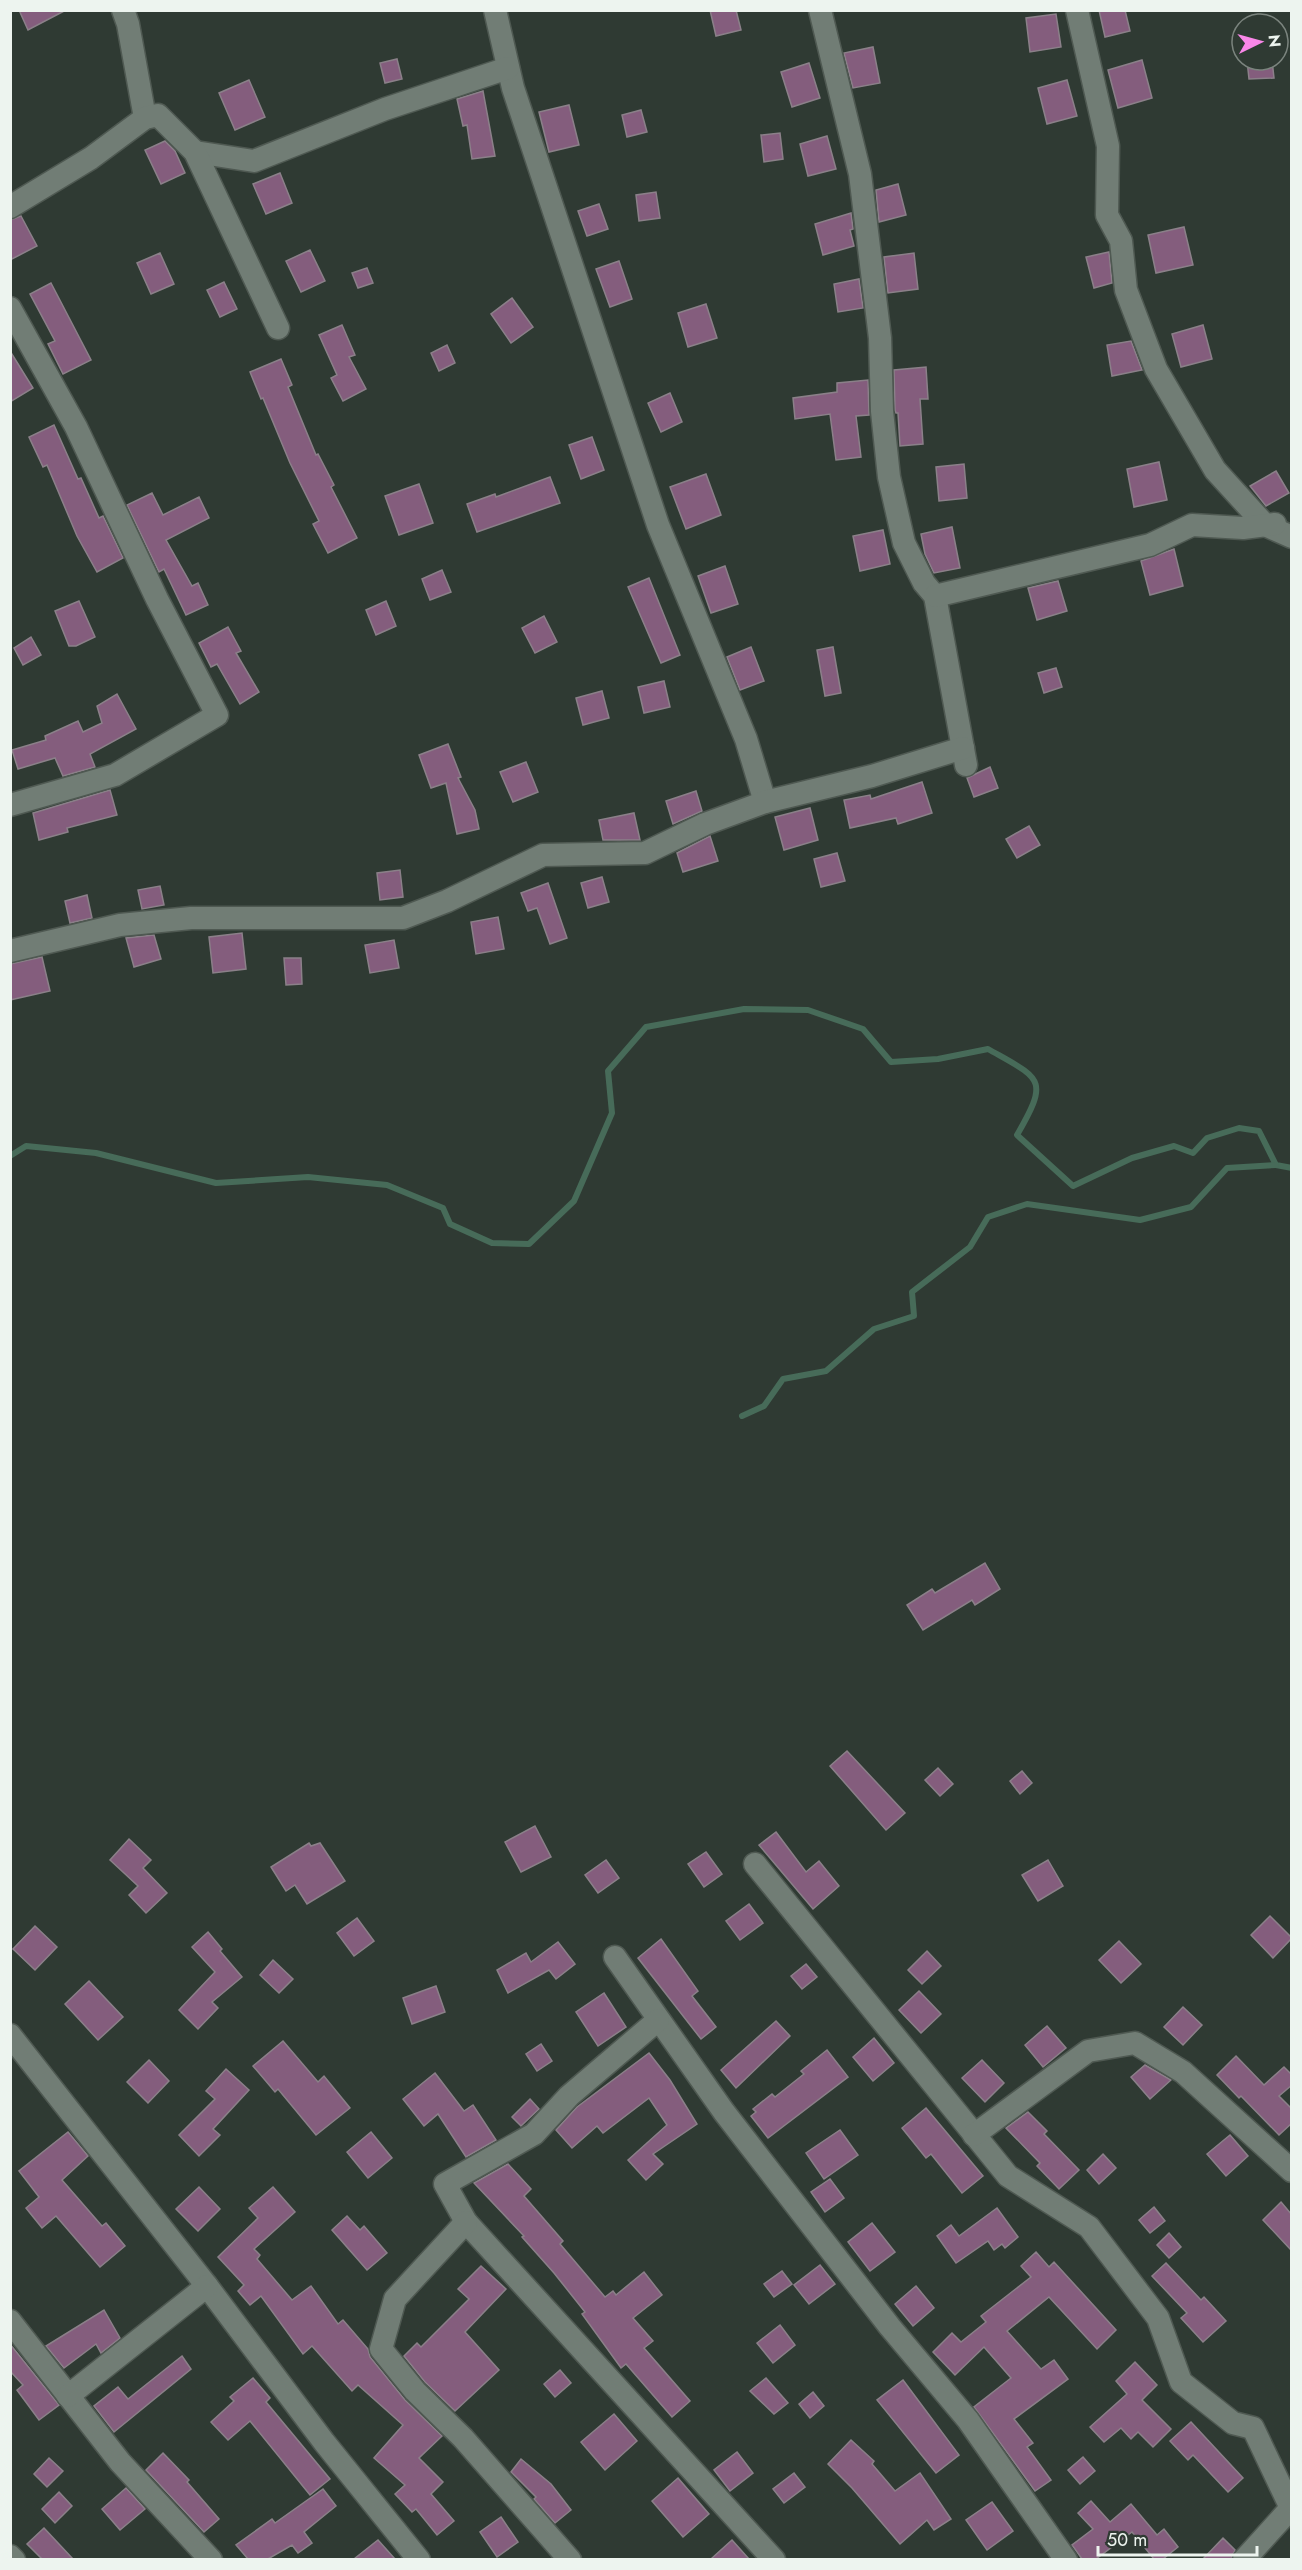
<svg xmlns="http://www.w3.org/2000/svg" width="1302" height="2570" font-family="Jost,sans-serif">
<rect width="100%" height="100%" fill="#2f3a33"/>
<g fill="none" stroke-linecap="round" stroke-linejoin="round">
<!-- stream -->
<g stroke="#476b59" stroke-width="6">
<path d="M10,1156l16,-10 70,7 120,30 92,-6 79,8 56,23 7,16 42,19 37,1 45,-43 38,-88 -4,-42 38,-44 98,-18 64,1 55,19 28,33 47,-3 50,-10c53,30 62,29 29,86l56,51 59,-28 42,-12 19,7 14,-15 32,-10 20,3 17,34 16,3"/>
<polyline points="742,1416 764,1406 783,1379 826,1371 874,1329 914,1316 912,1292 970,1247 988,1217 1027,1204 1140,1220 1191,1207 1227,1168 1276,1165"/>
</g>
</g>
<!-- building -->
<g fill="#845d7d" stroke="#8b8089" stroke-width="1.5">
<polygon points="19,10 66,10 28,30"/>
<polygon points="710,10 736,10 741,30 716,36"/>
<polygon points="1099,10 1125,10 1130,31 1105,37"/>
<polygon points="1056,14 1061,47 1030,52 1026,18"/>
<polygon points="873,47 880,83 853,88 844,53"/>
<polygon points="397,59 402,79 385,83 380,63"/>
<polygon points="1142,60 1152,98 1118,108 1108,70"/>
<polygon points="1247,60 1272,60 1274,78 1249,79"/>
<polygon points="809,63 820,98 792,107 781,72"/>
<polygon points="249,80 265,117 235,130 219,93"/>
<polygon points="1067,80 1077,116 1047,124 1038,88"/>
<polygon points="483,91 495,156 472,159 467,125 463,126 457,99"/>
<polygon points="569,105 579,145 549,152 539,112"/>
<polygon points="641,110 647,132 627,137 622,115"/>
<polygon points="780,133 783,159 764,162 761,135"/>
<polygon points="827,136 836,169 808,176 800,144"/>
<polygon points="165,141 175,151 185,173 161,184 145,150"/>
<polygon points="280,173 292,203 266,214 253,184"/>
<polygon points="898,184 906,215 879,222 876,190"/>
<polygon points="656,192 660,218 639,221 636,195"/>
<polygon points="599,204 608,229 587,236 578,211"/>
<polygon points="851,213 853,229 850,230 854,246 823,255 815,224"/>
<polygon points="21,216 37,246 10,260 10,220"/>
<polygon points="1184,227 1193,265 1156,273 1148,235"/>
<polygon points="310,250 325,281 301,292 286,261"/>
<polygon points="1109,252 1112,283 1094,288 1086,257"/>
<polygon points="160,253 174,284 151,294 137,263"/>
<polygon points="914,253 918,289 888,293 884,257"/>
<polygon points="619,261 632,299 610,307 596,269"/>
<polygon points="367,268 373,283 358,288 352,273"/>
<polygon points="859,279 863,308 838,312 834,284"/>
<polygon points="224,282 237,309 220,317 207,290"/>
<polygon points="51,283 91,360 63,374 48,344 55,341 30,294"/>
<polygon points="512,298 533,327 511,343 491,314"/>
<polygon points="706,304 717,338 688,347 678,313"/>
<polygon points="342,325 355,355 349,357 366,389 343,401 331,378 337,375 319,335"/>
<polygon points="1203,325 1212,359 1181,367 1172,334"/>
<polygon points="1131,341 1142,370 1112,376 1107,345"/>
<polygon points="447,345 455,363 439,371 431,353"/>
<polygon points="10,351 33,388 10,402"/>
<polygon points="281,359 292,385 288,387 316,455 318,454 334,485 331,487 357,538 328,553 313,524 319,521 290,463 263,398 261,399 250,372"/>
<polygon points="926,367 928,399 920,399 923,444 900,446 898,413 896,413 895,410 894,370"/>
<polygon points="868,380 869,415 856,416 861,457 836,460 830,414 795,419 793,398 837,392 837,383"/>
<polygon points="670,393 682,422 661,432 648,403"/>
<polygon points="54,425 78,479 81,478 99,518 103,516 123,558 97,572 77,536 47,465 43,467 29,437"/>
<polygon points="592,437 604,470 581,479 569,445"/>
<polygon points="1159,462 1167,500 1134,507 1127,469"/>
<polygon points="964,464 967,498 939,501 936,467"/>
<polygon points="1276,471 1289,493 1266,506 1250,486"/>
<polygon points="706,474 721,515 686,529 670,487"/>
<polygon points="550,477 560,503 477,532 467,504 495,494 496,497"/>
<polygon points="419,484 433,523 399,535 385,496"/>
<polygon points="152,493 163,515 199,497 209,518 166,540 192,586 198,583 208,605 186,615 164,569 159,572 127,505"/>
<polygon points="952,527 960,568 934,573 925,554 921,534"/>
<polygon points="883,530 890,564 860,571 853,536"/>
<polygon points="1174,549 1183,586 1150,595 1141,561"/>
<polygon points="725,566 738,604 711,613 698,576"/>
<polygon points="442,570 451,592 430,600 422,579"/>
<polygon points="649,578 680,655 661,663 628,587"/>
<polygon points="1058,581 1067,611 1037,620 1028,588"/>
<polygon points="79,601 95,637 76,646 69,646 55,611"/>
<polygon points="386,601 396,626 376,635 366,610"/>
<polygon points="544,616 557,642 535,653 522,628"/>
<polygon points="228,627 241,651 236,653 259,692 240,704 217,664 211,667 199,643"/>
<polygon points="31,637 41,655 23,665 14,648"/>
<polygon points="751,647 764,681 740,690 727,657"/>
<polygon points="833,647 841,693 825,696 817,650"/>
<polygon points="1056,668 1062,687 1044,693 1038,673"/>
<polygon points="664,681 670,707 644,713 638,687"/>
<polygon points="602,691 609,718 583,725 576,698"/>
<polygon points="117,694 136,729 90,754 95,767 63,776 55,758 18,769 12,750 46,740 45,736 78,721 83,732 102,723 97,706"/>
<polygon points="448,744 461,777 458,778 475,810 479,829 457,834 446,783 431,788 419,755"/>
<polygon points="526,762 538,792 513,802 500,772"/>
<polygon points="990,767 998,788 974,797 967,778"/>
<polygon points="922,782 932,813 898,824 896,818 850,828 844,800 870,795 871,799"/>
<polygon points="110,790 117,815 67,828 68,832 39,840 33,813"/>
<polygon points="696,791 702,811 673,824 666,801"/>
<polygon points="810,808 818,840 784,850 775,817"/>
<polygon points="634,813 640,840 603,840 599,820"/>
<polygon points="1029,826 1040,845 1017,858 1006,839"/>
<polygon points="710,836 718,861 683,872 677,853"/>
<polygon points="837,853 845,881 821,887 814,859"/>
<polygon points="400,870 403,897 380,900 377,873"/>
<polygon points="602,877 609,902 588,908 581,883"/>
<polygon points="548,883 567,938 550,944 537,908 528,911 521,893"/>
<polygon points="160,886 164,905 142,909 138,890"/>
<polygon points="87,895 92,918 70,923 65,901"/>
<polygon points="498,917 504,949 476,954 471,922"/>
<polygon points="242,933 246,969 213,973 209,937"/>
<polygon points="154,935 161,959 134,967 126,938"/>
<polygon points="394,940 399,968 370,973 365,945"/>
<polygon points="42,957 50,991 10,1000 10,964"/>
<polygon points="284,958 301,958 302,984 286,985"/>
<polygon points="985,1563 1000,1589 975,1605 972,1600 923,1630 907,1605 932,1589 935,1593"/>
<polygon points="847,1751 905,1813 886,1830 830,1766"/>
<polygon points="938,1768 953,1784 940,1796 925,1780"/>
<polygon points="1022,1771 1032,1783 1020,1794 1010,1781"/>
<polygon points="535,1826 551,1857 521,1872 505,1842"/>
<polygon points="776,1832 806,1872 819,1861 839,1886 813,1909 759,1845"/>
<polygon points="129,1839 151,1860 143,1868 167,1893 146,1913 129,1895 138,1886 110,1860"/>
<polygon points="309,1843 311,1846 320,1843 345,1881 307,1904 295,1885 286,1891 271,1867"/>
<polygon points="706,1852 722,1874 704,1887 688,1864"/>
<polygon points="606,1860 619,1878 598,1893 585,1875"/>
<polygon points="1048,1860 1063,1886 1038,1901 1022,1875"/>
<polygon points="749,1904 763,1923 740,1940 726,1921"/>
<polygon points="1270,1916 1292,1938 1273,1958 1251,1935"/>
<polygon points="357,1918 374,1941 354,1956 337,1933"/>
<polygon points="35,1926 57,1947 35,1970 13,1949"/>
<polygon points="208,1932 222,1949 220,1951 242,1977 212,2002 218,2008 198,2029 179,2010 215,1972 192,1947"/>
<polygon points="661,1939 698,1991 692,1996 716,2027 701,2039 638,1958"/>
<polygon points="1119,1941 1141,1964 1121,1983 1099,1960"/>
<polygon points="558,1942 575,1964 556,1979 549,1970 508,1993 497,1970 526,1953 531,1962"/>
<polygon points="927,1951 941,1966 922,1984 908,1970"/>
<polygon points="273,1960 293,1979 279,1993 260,1975"/>
<polygon points="806,1964 817,1977 802,1989 791,1976"/>
<polygon points="89,1981 123,2017 98,2040 65,2004"/>
<polygon points="436,1986 445,2012 412,2024 403,1998"/>
<polygon points="919,1991 941,2014 921,2033 899,2010"/>
<polygon points="604,1993 626,2027 598,2046 576,2012"/>
<polygon points="1183,2007 1202,2025 1183,2045 1164,2027"/>
<polygon points="776,2021 790,2036 736,2088 721,2070"/>
<polygon points="1047,2026 1066,2048 1043,2067 1025,2045"/>
<polygon points="874,2038 894,2063 873,2081 853,2057"/>
<polygon points="283,2041 318,2082 324,2076 350,2108 316,2135 278,2089 275,2092 253,2066"/>
<polygon points="541,2044 552,2061 537,2071 526,2054"/>
<polygon points="827,2050 848,2077 768,2138 751,2116 756,2112 753,2109 772,2094 775,2097 804,2074 801,2071"/>
<polygon points="649,2053 670,2080 697,2124 653,2154 663,2164 646,2180 628,2160 667,2125 649,2098 603,2133 597,2126 572,2148 556,2130 577,2107"/>
<polygon points="1236,2056 1264,2085 1284,2067 1292,2075 1292,2085 1279,2096 1292,2109 1292,2123 1279,2135 1241,2096 1239,2098 1217,2075"/>
<polygon points="149,2060 169,2081 148,2103 127,2082"/>
<polygon points="982,2060 1004,2083 985,2102 962,2078"/>
<polygon points="1145,2065 1171,2080 1150,2099 1131,2077"/>
<polygon points="226,2069 249,2090 213,2129 220,2135 199,2156 179,2135 215,2099 206,2091"/>
<polygon points="435,2073 464,2111 473,2105 496,2140 466,2157 438,2114 424,2126 403,2099"/>
<polygon points="530,2099 539,2109 521,2126 512,2117"/>
<polygon points="926,2108 983,2176 962,2193 931,2154 926,2158 902,2128"/>
<polygon points="1028,2112 1047,2131 1044,2134 1079,2170 1059,2189 1037,2166 1040,2163 1006,2128"/>
<polygon points="840,2130 858,2155 824,2179 806,2153"/>
<polygon points="68,2132 88,2156 62,2180 102,2226 106,2223 125,2246 100,2267 56,2216 42,2228 26,2208 39,2197 19,2171"/>
<polygon points="371,2132 392,2158 368,2178 347,2152"/>
<polygon points="1230,2135 1248,2156 1226,2176 1207,2154"/>
<polygon points="1103,2154 1116,2168 1099,2184 1087,2170"/>
<polygon points="508,2164 531,2189 524,2196 563,2241 560,2244 605,2297 613,2291 616,2295 644,2272 662,2295 633,2318 653,2341 644,2348 690,2401 672,2417 626,2364 621,2368 582,2314 585,2312 554,2273 522,2237 524,2236 474,2183"/>
<polygon points="830,2179 844,2198 825,2212 811,2192"/>
<polygon points="199,2187 220,2209 198,2231 176,2209"/>
<polygon points="273,2187 295,2212 254,2249 260,2255 257,2259 292,2300 311,2286 338,2324 343,2320 368,2349 370,2357 405,2400 442,2436 419,2458 443,2482 431,2494 454,2521 437,2535 416,2509 412,2512 395,2494 405,2485 374,2458 403,2425 358,2385 352,2391 312,2346 303,2354 261,2296 250,2305 238,2291 244,2285 218,2257 258,2218 249,2208"/>
<polygon points="1281,2202 1292,2215 1292,2251 1263,2220"/>
<polygon points="1154,2207 1165,2221 1150,2233 1139,2220"/>
<polygon points="997,2208 1018,2237 1005,2248 1002,2244 994,2250 988,2241 956,2263 937,2236 951,2225 959,2236"/>
<polygon points="347,2216 360,2230 364,2226 387,2253 367,2270 332,2230"/>
<polygon points="872,2223 895,2252 870,2271 848,2242"/>
<polygon points="1169,2233 1181,2247 1169,2258 1157,2245"/>
<polygon points="1036,2252 1049,2267 1054,2262 1116,2330 1097,2349 1049,2297 1007,2331 1041,2369 1054,2360 1068,2379 1014,2419 1033,2443 1027,2447 1051,2480 1035,2491 974,2407 1011,2378 984,2347 955,2375 933,2352 952,2333 961,2342 986,2322 981,2316 1031,2277 1021,2266"/>
<polygon points="1166,2263 1201,2300 1204,2297 1226,2321 1203,2342 1181,2318 1187,2313 1152,2276"/>
<polygon points="820,2265 835,2284 809,2304 794,2285"/>
<polygon points="481,2266 506,2289 465,2332 499,2370 455,2411 425,2382 404,2356 417,2343 421,2347 469,2299 458,2289"/>
<polygon points="782,2271 792,2284 774,2297 764,2284"/>
<polygon points="916,2286 934,2308 913,2326 895,2304"/>
<polygon points="104,2310 120,2338 101,2353 96,2344 64,2368 46,2346"/>
<polygon points="780,2325 795,2345 773,2363 757,2343"/>
<polygon points="10,2344 59,2405 39,2420 17,2390 23,2385 10,2371"/>
<polygon points="182,2356 191,2369 114,2432 94,2406 118,2387 128,2399"/>
<polygon points="1135,2362 1157,2385 1142,2400 1171,2429 1153,2447 1138,2432 1131,2439 1121,2428 1104,2442 1090,2427 1127,2394 1116,2381"/>
<polygon points="560,2370 571,2383 555,2397 544,2384"/>
<polygon points="253,2378 270,2398 266,2402 330,2479 310,2495 250,2421 228,2440 211,2422 234,2401 230,2397"/>
<polygon points="766,2378 788,2403 774,2414 750,2391"/>
<polygon points="903,2380 959,2455 936,2473 877,2400"/>
<polygon points="813,2392 824,2406 810,2418 799,2404"/>
<polygon points="614,2414 637,2441 605,2470 581,2442"/>
<polygon points="1191,2422 1243,2478 1228,2492 1193,2455 1188,2460 1170,2441"/>
<polygon points="851,2440 874,2461 872,2464 895,2491 920,2473 951,2519 934,2530 927,2520 900,2544 852,2488 828,2464"/>
<polygon points="737,2452 753,2473 730,2491 714,2470"/>
<polygon points="163,2453 189,2480 187,2482 219,2519 204,2532 146,2470"/>
<polygon points="1083,2457 1095,2471 1080,2484 1068,2470"/>
<polygon points="49,2458 63,2471 47,2487 34,2474"/>
<polygon points="521,2459 551,2484 571,2510 555,2523 534,2499 536,2497 511,2472"/>
<polygon points="794,2473 805,2487 784,2503 773,2489"/>
<polygon points="678,2478 709,2514 683,2537 652,2501"/>
<polygon points="126,2488 145,2509 120,2530 102,2509"/>
<polygon points="323,2489 336,2506 304,2532 312,2543 298,2553 292,2545 268,2559 248,2559 236,2545 272,2519 275,2523"/>
<polygon points="59,2492 72,2506 55,2523 42,2509"/>
<polygon points="1091,2501 1110,2522 1131,2504 1157,2535 1164,2529 1178,2547 1163,2559 1154,2559 1132,2532 1096,2559 1082,2559 1072,2545 1093,2529 1078,2513"/>
<polygon points="992,2502 1013,2531 987,2550 966,2520"/>
<polygon points="501,2517 518,2542 497,2557 480,2532"/>
<polygon points="44,2528 73,2559 42,2559 27,2544"/>
<polygon points="1223,2538 1235,2550 1231,2559 1203,2559"/>
<polygon points="378,2540 395,2559 354,2559"/>
<polygon points="732,2540 749,2559 711,2559"/>
</g>
<g fill="none" stroke-linecap="round" stroke-linejoin="round">
<!-- minor casing -->
<g stroke="#4f5952" stroke-width="25">
<g id="minor">
<polyline points="123,10 128,24 145,118"/>
<polyline points="495,10 513,88 658,525 746,739 765,802"/>
<polyline points="820,10 860,174 880,338 882,411 889,477 904,543 924,583 935,596 966,765"/>
<polyline points="1077,10 1108,146 1107,215 1121,241 1126,290 1156,369 1215,470 1265,525 1292,537"/>
<polyline points="195,152 254,161 385,109 508,68"/>
<polyline points="10,207 91,158 145,118 158,115 195,152 278,328"/>
<polyline points="10,308 76,427 157,599 217,715 115,775 10,805"/>
<polyline points="935,596 1150,545 1192,525 1243,528 1275,524"/>
<polyline points="10,951 120,925 191,918 403,918 447,901 543,855 645,853 705,824 765,802 872,776 963,748"/>
<polyline points="755,1864 1008,2176 1089,2227 1158,2318 1181,2382 1233,2423 1253,2428 1291,2508 1244,2560"/>
<polyline points="615,1957 724,2112 890,2327 968,2420 1066,2560"/>
<polyline points="658,2020 569,2096 534,2134 445,2184 466,2222 774,2560"/>
<polyline points="10,2035 207,2286 324,2442 419,2560"/>
<polyline points="974,2135 1088,2051 1135,2043 1183,2072 1292,2171"/>
<polyline points="466,2222 395,2299 381,2349 415,2391 463,2438 570,2560"/>
<polyline points="10,2321 120,2462 211,2560"/>
<polyline points="68,2396 207,2286"/>
<polyline points="10,2556 14,2560"/>
</g>
</g>
<!-- minor -->
<use href="#minor" stroke="#717d75" stroke-width="22"/>
</g>
<!-- border -->
<rect width="1302" height="2570" fill="none" stroke="#edf4ef" stroke-width="24"/>
<!-- north arrow -->
<g transform="translate(1260 42) rotate(85)"><circle r="28" fill="#2f3a33" stroke="#7b847e" stroke-width="1.5"/>
<path d="M0-4.5L10 22L0 15L-10 22Z" fill="#f987e8"/>
<text y="-9" font-size="16" font-weight="bold" text-anchor="middle" fill="#edf4ef">N</text>
</g>
<!-- scale -->
<path d="M1098 2546v9h159v-9" fill="none" stroke="#edf4ef" stroke-width="3"/>
<text x="1107" y="2546" font-size="18" fill="#edf4ef" stroke="#2f3a33" stroke-width="4.5" paint-order="stroke">50 m</text>
</svg>
